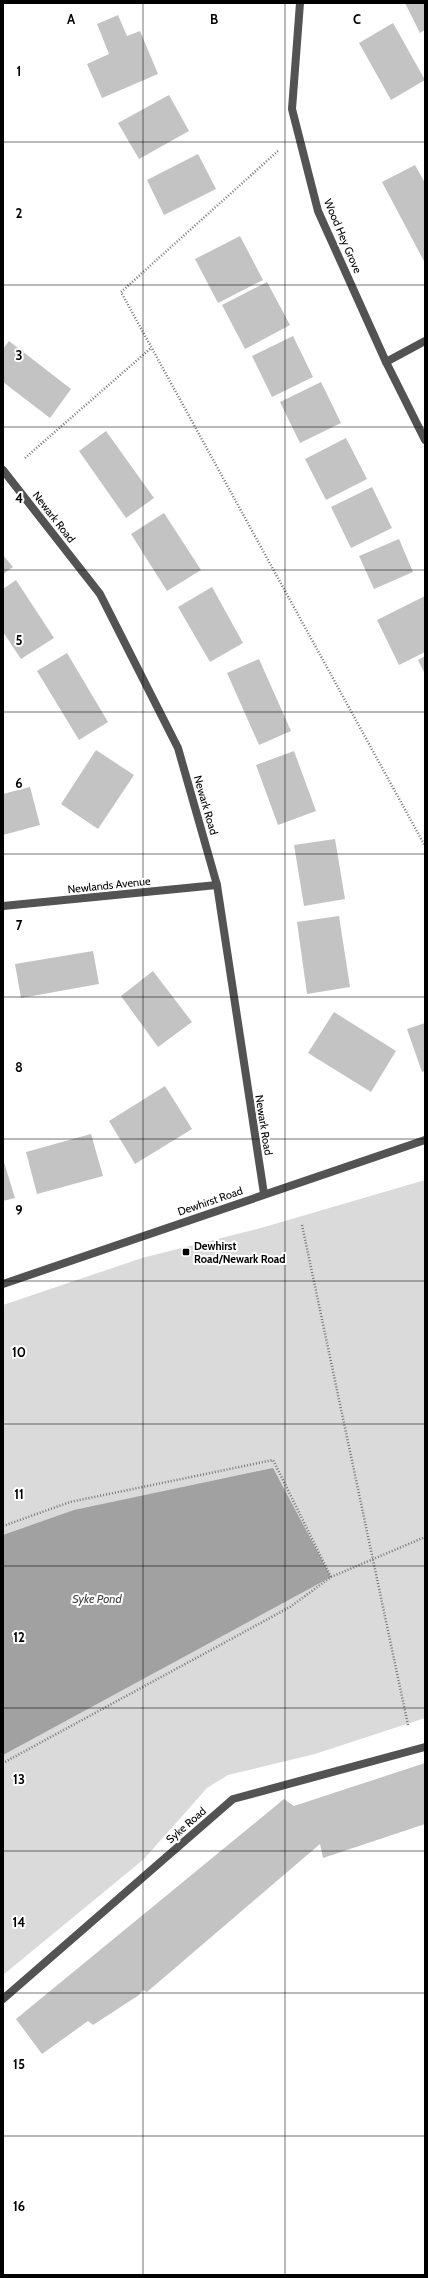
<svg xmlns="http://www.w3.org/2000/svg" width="428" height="2278" font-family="Cabin,sans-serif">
<rect width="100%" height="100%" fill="#fff"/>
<!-- green -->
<polygon fill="#dadada" points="425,1180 425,1718 315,1754 228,1775 207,1788 144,1859 3,1975 3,1305 142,1258 261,1228"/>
<!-- water -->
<polygon fill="#a1a1a1" points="273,1468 331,1577 3,1755 3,1535 74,1510"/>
<!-- building -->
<g fill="#c3c3c3">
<polygon points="405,3 425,3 425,30 420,33"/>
<polygon points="118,15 127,36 140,31 158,74 102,98 87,64 109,54 97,24"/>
<polygon points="393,23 425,80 391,100 359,43"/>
<polygon points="169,95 189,131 139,159 118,123"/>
<polygon points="198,154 216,189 164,215 147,180"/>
<polygon points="415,165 425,183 425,263 382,182"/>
<polygon points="240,236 263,280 218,303 195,259"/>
<polygon points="267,282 290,325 245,349 222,305"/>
<polygon points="293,336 313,377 272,397 252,356"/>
<polygon points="9,341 71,389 50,418 3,382 3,349"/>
<polygon points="321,382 341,423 300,443 280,402"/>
<polygon points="106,431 154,498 126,518 79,451"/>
<polygon points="346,438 367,479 326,500 305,459"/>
<polygon points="372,487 392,528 351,548 331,507"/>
<polygon points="164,513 201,570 167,591 131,534"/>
<polygon points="399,539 413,572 374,589 359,556"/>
<polygon points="3,555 13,567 3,574"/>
<polygon points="16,580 54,638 21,659 3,632 3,589"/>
<polygon points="212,587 243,643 210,662 178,607"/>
<polygon points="425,596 425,652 399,665 377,620"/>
<polygon points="67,653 108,722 79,740 37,671"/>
<polygon points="425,656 425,674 418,660"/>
<polygon points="259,659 291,731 259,745 227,673"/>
<polygon points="96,750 134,775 98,829 61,804"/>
<polygon points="294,751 316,811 278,825 256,765"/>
<polygon points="30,787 40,825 3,835 3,794"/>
<polygon points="335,839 345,899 304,906 294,845"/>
<polygon points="339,916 350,987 307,994 297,922"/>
<polygon points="93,951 99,984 21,998 15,964"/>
<polygon points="153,971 192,1022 158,1047 121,996"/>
<polygon points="334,1012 396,1051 371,1092 308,1053"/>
<polygon points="425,1023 425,1071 422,1072 407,1029"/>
<polygon points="165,1086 192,1129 135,1164 109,1121"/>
<polygon points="91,1134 103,1176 37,1194 26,1152"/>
<polygon points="3,1159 15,1198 3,1201"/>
<polygon points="425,1763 425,1824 323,1858 320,1844 147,1992 143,1990 139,1995 93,2025 88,2021 42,2054 16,2019 284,1799 294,1806"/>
</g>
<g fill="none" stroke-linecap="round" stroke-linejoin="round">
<!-- path -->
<g stroke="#757575" stroke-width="2.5" stroke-dasharray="1 2" stroke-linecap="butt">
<polyline points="278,151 121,292 425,846"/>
<polyline points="25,458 151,348"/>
<polyline points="302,1225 408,1725"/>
<polyline points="3,1526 70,1502 273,1460 331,1577 290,1607 3,1763"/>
<polyline points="331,1577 425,1537"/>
</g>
<!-- street -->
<g stroke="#535353" stroke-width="8">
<polyline points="300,3 292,109 318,211 386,362 425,440"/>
<polyline points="386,362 425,341"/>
<polyline points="3,470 100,594 178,748 217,885 264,1194"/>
<polyline points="3,906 217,885"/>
<polyline points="3,1284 425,1140"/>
<polyline points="3,1999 233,1799 425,1747"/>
</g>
</g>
<!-- grid -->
<path fill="none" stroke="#000" stroke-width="1" stroke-opacity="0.55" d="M143,3v2272M285,3v2272M3,142h422M3,285h422M3,427h422M3,570h422M3,712h422M3,854h422M3,997h422M3,1139h422M3,1281h422M3,1424h422M3,1566h422M3,1708h422M3,1851h422M3,1993h422M3,2136h422"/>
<!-- markers -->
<rect fill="#000" stroke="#fff" stroke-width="1.5" x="182" y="1248" width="8" height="8" rx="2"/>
<g text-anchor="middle" stroke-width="4" stroke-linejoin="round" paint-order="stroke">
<!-- street labels -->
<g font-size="11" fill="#000" stroke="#fff">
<text transform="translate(343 236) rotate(67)" y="4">Wood Hey Grove</text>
<text transform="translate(54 517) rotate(52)" y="4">Newark Road</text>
<text transform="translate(206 805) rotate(74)" y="4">Newark Road</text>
<text transform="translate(109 885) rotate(-6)" y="4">Newlands Avenue</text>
<text transform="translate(264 1125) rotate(81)" y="4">Newark Road</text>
<text transform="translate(210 1201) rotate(-19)" y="4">Dewhirst Road</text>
<text transform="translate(186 1825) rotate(-41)" y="4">Syke Road</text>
</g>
<!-- poi labels -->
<g font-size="11" font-weight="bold" fill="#000" stroke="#fff" text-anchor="start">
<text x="194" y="1250">Dewhirst<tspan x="194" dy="13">Road/Newark Road</tspan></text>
</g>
<!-- water labels -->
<g font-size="12" font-style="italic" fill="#424242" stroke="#fff">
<text x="97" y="1603">Syke Pond</text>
</g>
</g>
<g font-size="13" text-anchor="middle" font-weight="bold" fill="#000" stroke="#fff" stroke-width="4" stroke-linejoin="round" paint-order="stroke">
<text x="71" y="24">A</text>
<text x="214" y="24">B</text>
<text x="357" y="24">C</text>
<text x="19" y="76">1</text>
<text x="19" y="218">2</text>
<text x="19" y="360">3</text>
<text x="19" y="503">4</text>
<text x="19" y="645">5</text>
<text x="19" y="788">6</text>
<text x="19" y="930">7</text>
<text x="19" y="1072">8</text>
<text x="19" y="1215">9</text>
<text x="19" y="1357">10</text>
<text x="19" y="1499">11</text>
<text x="19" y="1642">12</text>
<text x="19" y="1784">13</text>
<text x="19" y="1927">14</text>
<text x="19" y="2069">15</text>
<text x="19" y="2211">16</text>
</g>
<!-- border -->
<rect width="428" height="2278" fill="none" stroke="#000000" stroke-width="8"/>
</svg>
